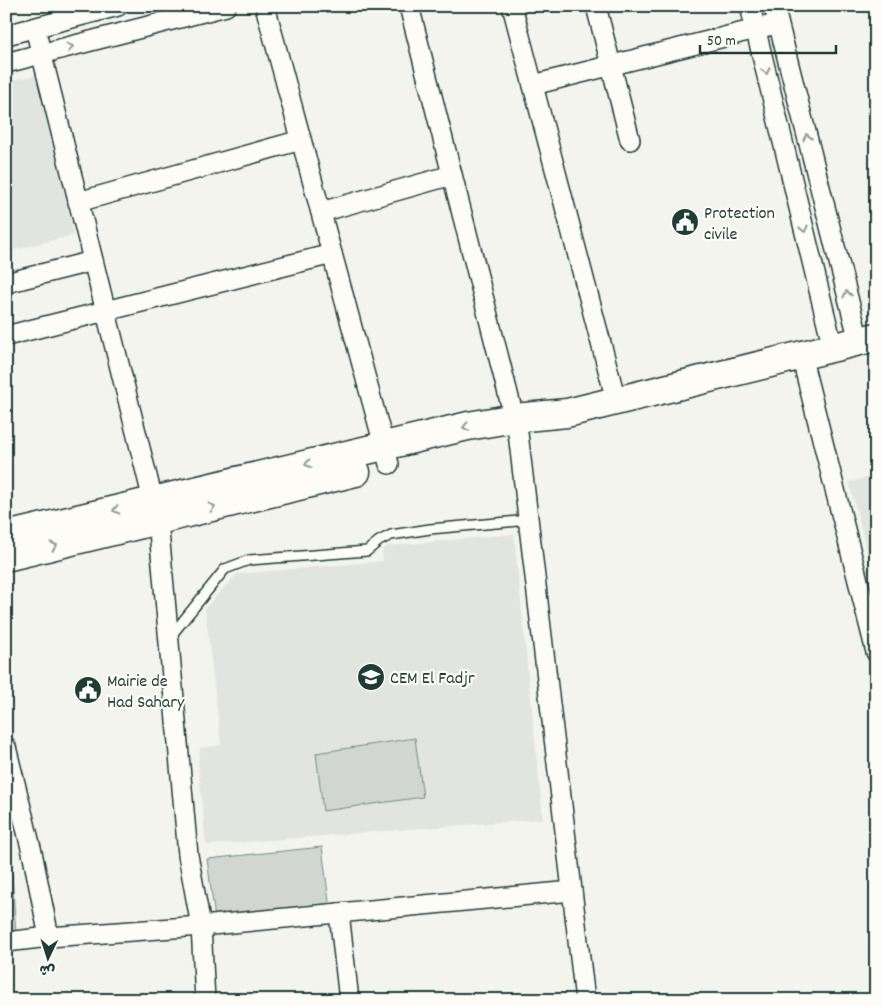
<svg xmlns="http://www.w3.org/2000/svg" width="882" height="1006" font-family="Dekko,'Playpen Sans Arabic',sans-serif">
<rect width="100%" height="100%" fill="#f4f4ef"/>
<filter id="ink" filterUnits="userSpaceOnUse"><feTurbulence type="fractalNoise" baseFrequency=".02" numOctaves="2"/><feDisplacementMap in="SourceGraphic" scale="10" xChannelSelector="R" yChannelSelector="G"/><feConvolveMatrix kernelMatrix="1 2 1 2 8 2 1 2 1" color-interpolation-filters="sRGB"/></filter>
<g filter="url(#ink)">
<!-- built -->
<g fill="#e2e5df">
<polygon points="37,75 74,235 6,252 6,82"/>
<polygon points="876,475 876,586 849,482"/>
<polygon points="514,534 543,819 206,845 198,763 200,748 221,745 205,608 237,574 383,561 382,550 388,546"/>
</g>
<!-- green -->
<g fill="#d1d6d1" stroke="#788a82">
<polygon points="415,738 423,797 323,811 316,753"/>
<polygon points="322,847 330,909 215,919 207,859"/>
<polygon points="6,872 12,872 16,935 6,936"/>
</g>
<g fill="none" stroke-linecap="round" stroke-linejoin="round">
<!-- service casing -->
<g stroke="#1f3d34" stroke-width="12">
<polyline id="service" points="170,637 225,569 249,560 367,551 379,541 391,535 430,529 529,520"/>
</g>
<!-- minor casing -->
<g stroke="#1f3d34" stroke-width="22">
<g id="minor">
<polyline points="265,6 389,464"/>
<polyline points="409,6 518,433 585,1000"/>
<polyline points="512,6 616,400"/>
<polyline points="596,6 630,140"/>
<polyline points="750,6 833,348"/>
<polyline points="774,6 859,341"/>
<polyline points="35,28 158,520 188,855 201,926 205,1000"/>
<polyline points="6,35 118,6"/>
<polyline points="6,63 226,6"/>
<polyline points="533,85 768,26"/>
<polyline points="78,202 301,140"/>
<polyline points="321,212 452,175"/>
<polyline points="6,283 93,261"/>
<polyline points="6,336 332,254"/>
<polyline points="801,355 876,652"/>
<polyline points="6,747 32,852 49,937"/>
<polyline points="339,913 349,1000"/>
<polyline points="6,942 49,937 201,926 572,891"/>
</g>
</g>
<!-- primary casing -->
<g stroke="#1f3d34" stroke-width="31">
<g id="primary">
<polyline points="6,536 468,426 515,418 567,413 876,337"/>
<polyline points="6,557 356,472"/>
</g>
</g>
<!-- service -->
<use href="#service" stroke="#fdfcf7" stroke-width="9"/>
<!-- minor -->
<use href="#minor" stroke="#fdfcf7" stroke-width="19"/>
<!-- primary -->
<use href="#primary" stroke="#fdfcf7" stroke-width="28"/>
</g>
<!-- one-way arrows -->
<defs><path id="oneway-chevron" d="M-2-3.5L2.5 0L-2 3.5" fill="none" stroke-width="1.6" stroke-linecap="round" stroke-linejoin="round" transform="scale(1.25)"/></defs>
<g stroke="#8e9c96">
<use href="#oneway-chevron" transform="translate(70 47) rotate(-15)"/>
<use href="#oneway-chevron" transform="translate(766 71) rotate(76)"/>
<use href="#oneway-chevron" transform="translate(807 137) rotate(-104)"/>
<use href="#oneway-chevron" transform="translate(804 229) rotate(76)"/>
<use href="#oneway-chevron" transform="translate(847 294) rotate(-104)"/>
<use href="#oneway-chevron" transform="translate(466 427) rotate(168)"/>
<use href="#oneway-chevron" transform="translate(308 464) rotate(167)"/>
<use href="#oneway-chevron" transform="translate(212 507) rotate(-14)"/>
<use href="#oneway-chevron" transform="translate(116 510) rotate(167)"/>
<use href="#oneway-chevron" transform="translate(54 546) rotate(-14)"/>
</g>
</g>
<!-- icons -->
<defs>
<g id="civic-disc" transform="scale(1.4375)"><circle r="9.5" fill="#1f3d34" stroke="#fdfcf7"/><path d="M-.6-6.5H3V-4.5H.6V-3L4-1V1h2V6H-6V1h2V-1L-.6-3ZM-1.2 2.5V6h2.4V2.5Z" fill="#fff"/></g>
<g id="school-disc" transform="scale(1.4375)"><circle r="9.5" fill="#1f3d34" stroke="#fdfcf7"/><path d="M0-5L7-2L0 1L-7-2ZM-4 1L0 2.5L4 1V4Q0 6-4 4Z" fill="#fff"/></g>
</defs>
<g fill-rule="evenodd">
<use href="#civic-disc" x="685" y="222"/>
<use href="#school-disc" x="371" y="677"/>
<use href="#civic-disc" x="88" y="690"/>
</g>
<g text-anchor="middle" stroke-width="4.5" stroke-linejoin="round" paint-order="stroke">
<!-- poi labels -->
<g font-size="18" fill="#1f3d34" stroke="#fdfcf7" text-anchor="start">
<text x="704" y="218">Protection<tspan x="704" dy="21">civile</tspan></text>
<text x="390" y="683">CEM El Fadjr</text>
<text x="107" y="686">Mairie de<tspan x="107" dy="21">Had Sahary</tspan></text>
</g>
</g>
<!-- margin -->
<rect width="882" height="1006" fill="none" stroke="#fdfcf7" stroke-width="25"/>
<rect x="12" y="12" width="857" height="981" fill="none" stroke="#1f3d34" stroke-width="2" filter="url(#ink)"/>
<!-- north arrow -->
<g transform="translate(48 958) rotate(184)" stroke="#fdfcf7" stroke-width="4" paint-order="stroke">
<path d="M0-4L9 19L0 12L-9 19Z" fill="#1f3d34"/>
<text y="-8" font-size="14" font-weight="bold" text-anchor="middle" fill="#1f3d34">ش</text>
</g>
<!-- scale -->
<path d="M700 45v8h136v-8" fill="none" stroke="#1f3d34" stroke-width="2.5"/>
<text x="707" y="45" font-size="15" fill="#1f3d34" stroke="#fdfcf7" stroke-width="4" paint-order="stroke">50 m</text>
</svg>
